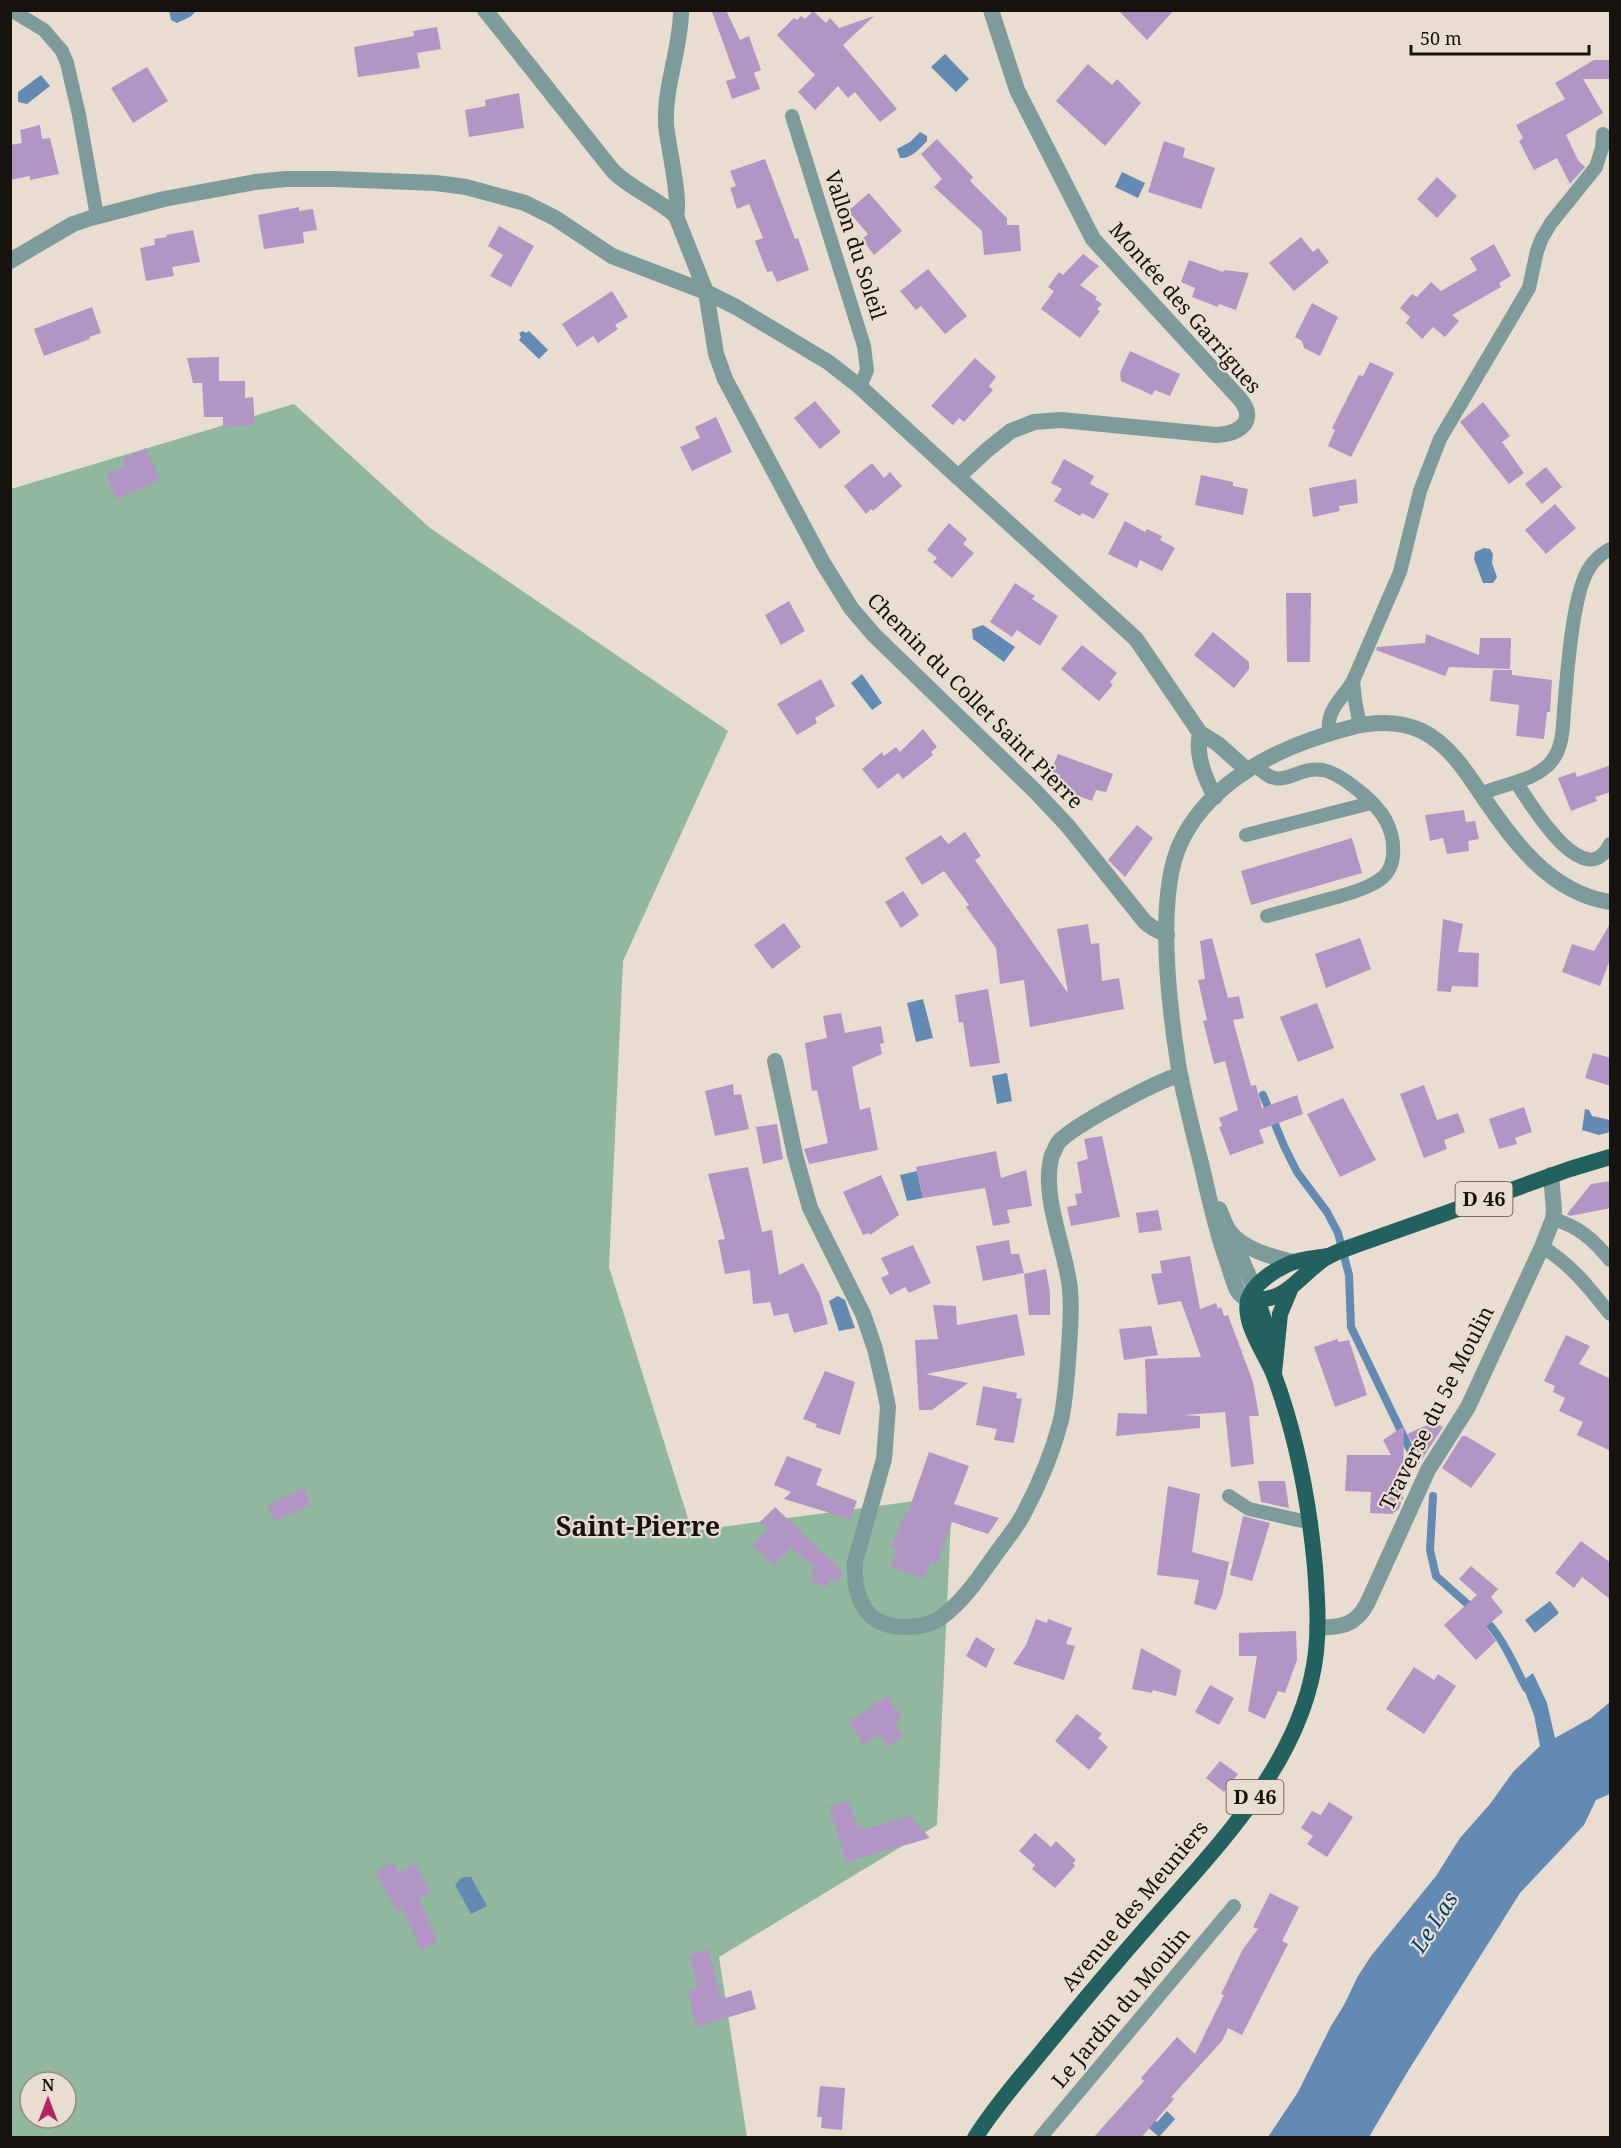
<svg xmlns="http://www.w3.org/2000/svg" width="1621" height="2148" font-family="'Noto Serif',serif">
<rect width="100%" height="100%" fill="#e9ddd1"/>
<!-- green -->
<path fill="#91b89e" fill-rule="evenodd" d="M294,404l136,124 298,203 -105,230 -14,306 83,264 260,-35 -15,329 -218,132 28,180 -736,1v-1649zM30,2082h36v36h-36z"/>
<!-- water -->
<g fill="#638ab2">
<polygon points="169,11 196,10 196,11 190,17 177,23 171,20"/>
<polygon points="945,54 969,79 956,92 931,67"/>
<polygon points="41,75 50,86 27,104 18,102 18,92"/>
<path d="M920,132l7,4v5c-8,8 -16,18 -27,17l-3,-9 13,-7z"/>
<polygon points="1122,172 1145,183 1138,198 1115,187"/>
<polygon points="523,331 526,333 529,331 548,350 539,359 519,340 521,337 519,333"/>
<polygon points="1484,548 1490,549 1493,554 1492,563 1497,577 1493,583 1483,583 1474,559 1475,552"/>
<polygon points="983,625 1015,647 1004,662 973,639 972,629"/>
<polygon points="862,674 882,703 872,710 851,683"/>
<polygon points="923,999 933,1038 916,1042 907,1003"/>
<polygon points="1007,1073 1012,1101 997,1104 992,1076"/>
<polygon points="1585,1109 1589,1110 1592,1116 1610,1120 1610,1132 1599,1135 1582,1130"/>
<polygon points="917,1171 923,1198 907,1201 900,1175"/>
<polygon points="838,1296 845,1300 855,1328 839,1331 829,1301"/>
<polygon points="1550,1601 1559,1613 1535,1633 1525,1620"/>
<polygon points="1533,1673 1547,1703 1555,1738 1591,1718 1610,1702 1610,1794 1596,1800 1584,1825 1520,1893 1408,2071 1369,2137 1268,2137 1298,2092 1331,2026 1344,2005 1358,1976 1371,1956 1436,1876 1460,1838 1490,1804 1513,1772 1540,1746 1534,1715 1521,1682"/>
<polygon points="464,1877 471,1877 487,1906 471,1914 455,1885 461,1878"/>
<polygon points="1167,2111 1175,2119 1159,2137 1144,2124 1151,2117 1157,2122"/>
</g>
<g fill="none" stroke-linecap="round" stroke-linejoin="round">
<!-- stream -->
<g stroke="#638ab2" stroke-width="8">
<polyline points="1263,1095 1284,1146 1297,1172 1327,1212 1338,1233 1349,1275 1351,1327 1414,1458"/>
<polyline points="1433,1496 1430,1550 1436,1576 1473,1609"/>
<path d="M1482,1617c20,18 32,48 44,71"/>
</g>
</g>
<!-- building -->
<g fill="#b295c4">
<polygon points="716,10 726,10 740,40 749,36 761,70 754,73 760,89 732,99 726,81 736,78 712,12"/>
<polygon points="1118,10 1174,10 1147,40"/>
<polygon points="813,11 826,23 830,18 839,28 874,16 843,45 897,109 880,122 855,92 848,98 838,86 815,110 798,92 815,75 777,35 794,18 797,20 801,16 805,19"/>
<polygon points="437,27 441,49 417,53 420,68 358,77 354,47 414,36 413,31"/>
<polygon points="1594,60 1609,60 1610,79 1583,79 1603,113 1566,135 1578,160 1585,167 1570,184 1557,158 1534,170 1519,141 1523,138 1516,125 1565,99 1555,83"/>
<polygon points="1088,64 1112,85 1117,79 1141,103 1105,146 1056,101"/>
<polygon points="147,67 168,101 133,123 111,88"/>
<polygon points="519,93 524,128 469,137 465,110 486,106 485,100"/>
<polygon points="40,125 42,139 50,138 59,174 30,180 30,176 10,180 10,145 22,143 20,130"/>
<polygon points="937,139 973,177 970,181 1007,218 1007,225 1019,225 1021,251 984,255 982,231 934,187 942,179 921,154"/>
<polygon points="1164,141 1185,148 1183,157 1215,168 1201,209 1148,192"/>
<polygon points="765,159 795,239 798,238 809,270 777,282 772,271 767,272 755,241 763,238 749,204 737,209 730,188 736,186 730,171"/>
<polygon points="1437,177 1457,196 1437,218 1417,199"/>
<polygon points="869,193 902,231 874,255 862,239 868,234 848,211"/>
<polygon points="299,207 299,211 313,209 317,230 303,232 304,243 264,249 258,215"/>
<polygon points="499,226 534,246 511,287 490,276 503,255 488,246"/>
<polygon points="193,230 200,262 172,267 174,276 146,281 140,248 155,245 154,239 167,237 166,235"/>
<polygon points="1301,237 1313,252 1318,248 1329,262 1294,291 1269,263"/>
<polygon points="1494,244 1511,276 1499,283 1501,287 1452,315 1459,321 1445,337 1433,327 1422,339 1406,323 1410,317 1400,308 1412,294 1417,297 1431,282 1441,291 1477,270 1470,258"/>
<polygon points="1083,254 1099,266 1080,285 1097,297 1095,299 1102,304 1097,309 1100,311 1080,338 1041,309 1054,291 1048,287 1059,272 1063,275"/>
<polygon points="1189,260 1223,272 1224,270 1249,273 1236,310 1219,304 1218,307 1192,297 1195,288 1181,282"/>
<polygon points="928,269 967,316 945,334 921,306 916,310 900,291"/>
<polygon points="612,291 628,317 615,325 618,329 598,343 593,336 577,347 562,324"/>
<polygon points="1312,303 1338,317 1320,356 1304,348 1302,341 1295,337"/>
<polygon points="92,307 101,333 89,337 90,339 44,356 34,329"/>
<polygon points="1130,351 1180,374 1170,396 1155,390 1152,395 1121,381 1120,373"/>
<polygon points="219,357 219,381 245,381 245,398 253,397 255,425 223,427 223,417 204,417 202,383 193,383 187,358"/>
<polygon points="975,358 996,377 989,386 993,390 964,422 959,418 953,425 931,406"/>
<polygon points="1370,362 1394,373 1351,457 1328,446 1335,430 1332,428 1359,375 1363,376"/>
<polygon points="815,401 841,432 820,449 794,418"/>
<polygon points="1483,402 1510,436 1502,442 1524,473 1509,484 1460,422"/>
<polygon points="716,417 732,452 692,471 680,447 700,438 695,427"/>
<polygon points="146,448 160,480 116,499 106,475 125,466 122,459"/>
<polygon points="1064,459 1094,476 1090,484 1109,494 1094,519 1082,513 1080,516 1054,501 1062,489 1051,483"/>
<polygon points="872,463 884,478 890,472 902,486 873,511 871,509 866,514 844,486"/>
<polygon points="1546,467 1562,487 1542,504 1525,484"/>
<polygon points="1201,475 1233,482 1233,486 1248,489 1243,515 1195,505"/>
<polygon points="1356,479 1358,503 1339,506 1340,511 1313,517 1309,488"/>
<polygon points="1555,504 1576,528 1546,554 1525,530"/>
<polygon points="1125,521 1145,532 1147,529 1162,536 1160,540 1175,548 1162,571 1140,560 1137,568 1108,554"/>
<polygon points="949,523 967,539 963,544 974,553 952,578 933,562 937,558 927,550"/>
<polygon points="1015,583 1035,596 1032,599 1058,616 1040,646 1017,630 1012,637 990,622"/>
<polygon points="1286,593 1311,593 1310,662 1287,662"/>
<polygon points="789,601 805,631 781,645 765,615"/>
<polygon points="1213,632 1249,662 1249,669 1234,688 1194,655"/>
<polygon points="1426,634 1479,655 1480,638 1511,638 1510,669 1449,667 1445,676 1376,650 1377,647 1425,643"/>
<polygon points="1082,645 1117,673 1110,682 1113,685 1099,701 1061,669"/>
<polygon points="1493,670 1512,670 1512,675 1552,680 1550,712 1547,712 1544,739 1516,736 1519,705 1490,701"/>
<polygon points="821,679 835,706 815,718 817,723 797,735 777,704"/>
<polygon points="923,729 937,747 931,752 933,755 903,779 898,773 878,789 862,769 882,752 884,756 896,747 900,752"/>
<polygon points="1058,754 1113,774 1106,792 1096,790 1092,801 1055,787 1060,775 1051,771"/>
<polygon points="1611,765 1611,792 1595,797 1597,801 1571,811 1558,778 1575,772 1577,777"/>
<polygon points="1464,810 1466,822 1475,821 1479,839 1468,841 1469,851 1447,854 1443,838 1430,841 1425,815"/>
<polygon points="1137,825 1153,838 1125,877 1108,860"/>
<polygon points="965,832 981,856 975,860 1068,993 1057,929 1088,924 1091,944 1099,943 1102,981 1119,978 1124,1009 1030,1027 1024,980 1000,984 996,948 966,907 969,905 944,871 922,885 905,858 941,835 948,844"/>
<polygon points="1352,838 1362,873 1251,905 1241,871"/>
<polygon points="903,891 919,915 901,928 885,902"/>
<polygon points="1443,919 1463,924 1458,952 1479,953 1478,987 1452,986 1451,992 1437,991"/>
<polygon points="1611,922 1611,957 1600,986 1562,972 1572,944 1594,951"/>
<polygon points="784,923 801,947 772,969 754,945"/>
<polygon points="1212,938 1228,998 1239,996 1244,1018 1233,1020 1251,1086 1256,1085 1262,1108 1297,1095 1303,1114 1259,1130 1264,1143 1230,1155 1219,1127 1222,1126 1219,1118 1238,1110 1225,1061 1214,1064 1203,1021 1207,1020 1198,980 1205,979 1200,941"/>
<polygon points="1360,938 1371,969 1326,988 1315,954"/>
<polygon points="988,989 1000,1063 970,1067 963,1022 959,1023 955,995"/>
<polygon points="1317,1003 1334,1048 1298,1062 1280,1017"/>
<polygon points="841,1013 845,1033 881,1026 884,1043 880,1044 882,1054 852,1067 860,1110 870,1107 878,1150 809,1164 804,1149 828,1143 817,1090 812,1091 805,1043 827,1038 823,1016"/>
<polygon points="1593,1053 1611,1058 1611,1086 1585,1078"/>
<polygon points="733,1084 734,1095 741,1094 749,1129 715,1136 705,1091"/>
<polygon points="1424,1085 1437,1120 1458,1113 1465,1132 1444,1140 1447,1149 1424,1158 1400,1094"/>
<polygon points="1343,1098 1376,1160 1340,1177 1307,1114"/>
<polygon points="1524,1107 1532,1132 1515,1138 1517,1144 1499,1149 1489,1119"/>
<polygon points="777,1124 783,1159 763,1164 756,1127"/>
<polygon points="1102,1136 1120,1217 1071,1226 1067,1207 1077,1205 1075,1194 1082,1193 1077,1162 1088,1159 1084,1139"/>
<polygon points="996,1151 1001,1178 1026,1170 1032,1206 1007,1210 1010,1223 993,1226 985,1188 923,1198 916,1167"/>
<polygon points="748,1167 762,1232 772,1230 779,1275 803,1263 820,1295 828,1324 794,1333 788,1313 774,1316 770,1302 753,1304 750,1270 725,1274 718,1240 725,1239 708,1174"/>
<polygon points="881,1175 899,1215 870,1235 869,1233 863,1235 843,1192"/>
<polygon points="1611,1181 1611,1208 1570,1216 1567,1214 1591,1184"/>
<polygon points="1158,1210 1162,1230 1139,1233 1136,1213"/>
<polygon points="1009,1240 1011,1254 1019,1254 1024,1273 983,1281 976,1246"/>
<polygon points="913,1245 931,1283 909,1293 905,1287 890,1295 881,1278 889,1274 881,1258"/>
<polygon points="1190,1256 1200,1309 1216,1303 1218,1309 1221,1307 1224,1316 1228,1315 1253,1382 1259,1416 1249,1416 1254,1464 1231,1467 1225,1412 1183,1415 1200,1416 1200,1428 1116,1436 1118,1413 1147,1414 1145,1359 1201,1357 1181,1301 1158,1305 1151,1274 1162,1273 1160,1261"/>
<polygon points="1046,1269 1050,1293 1050,1315 1029,1315 1024,1274"/>
<polygon points="933,1305 956,1306 957,1325 1017,1314 1025,1355 926,1374 968,1383 932,1410 919,1410 915,1340 938,1339"/>
<polygon points="1151,1326 1158,1355 1124,1360 1119,1329"/>
<polygon points="1566,1335 1590,1346 1579,1364 1611,1379 1611,1451 1577,1435 1583,1422 1559,1411 1565,1398 1553,1392 1555,1386 1544,1381"/>
<polygon points="1337,1339 1339,1342 1349,1340 1367,1395 1335,1407 1314,1347"/>
<polygon points="825,1371 855,1382 840,1435 815,1427 817,1424 803,1419"/>
<polygon points="983,1386 1017,1393 1016,1398 1022,1399 1014,1443 994,1440 997,1429 976,1425"/>
<polygon points="1434,1422 1443,1427 1422,1459 1407,1434"/>
<polygon points="1404,1426 1403,1500 1399,1498 1401,1503 1399,1509 1392,1514 1370,1513 1371,1492 1345,1491 1347,1455 1391,1455 1383,1440"/>
<polygon points="1462,1436 1466,1436 1496,1454 1471,1488 1442,1468"/>
<polygon points="929,1452 969,1466 954,1504 999,1518 988,1534 952,1522 937,1564 931,1562 924,1579 891,1567 897,1550 891,1548 905,1514 907,1515"/>
<polygon points="787,1456 822,1469 816,1485 857,1501 850,1519 784,1499 791,1492 774,1485"/>
<polygon points="1258,1481 1285,1481 1289,1508 1261,1502"/>
<polygon points="1168,1486 1200,1494 1192,1552 1229,1562 1222,1596 1216,1610 1194,1604 1199,1580 1157,1575"/>
<polygon points="304,1488 311,1505 275,1521 267,1505"/>
<polygon points="775,1507 844,1573 835,1583 830,1579 827,1587 810,1581 815,1567 790,1548 774,1565 752,1546 768,1529 760,1522"/>
<polygon points="1243,1516 1270,1523 1252,1581 1230,1575"/>
<polygon points="1581,1541 1611,1563 1611,1600 1582,1577 1574,1588 1555,1573"/>
<polygon points="1471,1566 1498,1589 1491,1597 1503,1612 1486,1627 1496,1641 1476,1660 1444,1625 1477,1595 1459,1579"/>
<polygon points="1036,1619 1047,1623 1048,1619 1072,1628 1066,1644 1075,1646 1064,1680 1013,1664 1026,1645"/>
<polygon points="1296,1631 1297,1660 1285,1693 1278,1691 1265,1719 1248,1711 1257,1656 1239,1656 1239,1633"/>
<polygon points="976,1637 995,1649 986,1668 966,1656"/>
<polygon points="1141,1648 1181,1670 1176,1696 1153,1690 1152,1693 1132,1689"/>
<polygon points="1414,1667 1434,1680 1438,1674 1456,1686 1424,1734 1386,1709"/>
<polygon points="1210,1685 1234,1698 1219,1725 1195,1712"/>
<polygon points="887,1696 902,1718 895,1724 903,1736 888,1747 879,1734 864,1745 849,1722"/>
<polygon points="1077,1714 1102,1734 1098,1738 1108,1747 1089,1770 1055,1741"/>
<polygon points="1220,1761 1238,1774 1224,1792 1206,1778"/>
<polygon points="848,1801 858,1827 864,1826 865,1829 910,1816 930,1838 846,1862 829,1807"/>
<polygon points="1329,1802 1353,1817 1327,1857 1307,1844 1313,1836 1301,1828 1312,1811 1321,1815"/>
<polygon points="1035,1833 1051,1847 1056,1841 1076,1860 1073,1863 1075,1866 1055,1888 1032,1869 1035,1865 1019,1851"/>
<polygon points="393,1862 399,1872 415,1864 431,1892 419,1899 438,1941 421,1950 402,1908 397,1911 375,1872"/>
<polygon points="1270,1893 1299,1907 1282,1941 1288,1944 1242,2035 1228,2028 1222,2041 1171,2097 1174,2099 1141,2138 1093,2138 1144,2081 1141,2078 1177,2037 1195,2054 1224,1995 1221,1994 1243,1949 1258,1929 1253,1927"/>
<polygon points="708,1949 722,1999 751,1990 756,2009 696,2027 688,1991 698,1987 689,1955"/>
<polygon points="820,2086 845,2088 842,2130 821,2128 822,2117 817,2117"/>
</g>
<g fill="none" stroke-linecap="round" stroke-linejoin="round">
<!-- service -->
<g stroke="#7d9b9a" stroke-width="14">
<polyline points="11,10 44,30 62,51 67,63 79,115 97,216"/>
<polyline points="792,116 864,346 867,370 860,387"/>
<polyline points="1353,681 1400,572 1420,491 1440,439 1529,288 1537,251 1542,238 1551,223 1596,167 1602,148 1603,134"/>
<path d="M1329,734c-3,-25 12,-33 24,-53l2,19 5,26"/>
<path d="M1256,765c25,30 39,0 67,5 19,4 54,33 63,51 6,11 8,23 7,35 -1,11 -7,21 -17,26 -12,8 -29,12 -43,16 -22,6 -44,12 -66,18"/>
<path d="M1516,782c15,23 69,113 94,62"/>
<path d="M1481,794c23,-11 53,-12 70,-32 12,-14 12,-35 13,-52 3,-33 8,-118 26,-143 5,-8 13,-14 20,-18"/>
<polyline points="1246,835 1371,803"/>
<path d="M1553,1219c25,7 41,21 57,41"/>
<path d="M1542,1247c28,16 48,42 68,67"/>
<polyline points="1229,1496 1249,1509 1311,1523"/>
<polyline points="1040,2138 1234,1906"/>
</g>
<!-- minor -->
<g stroke="#7d9b9a" stroke-width="16">
<path d="M485,10l128,161c19,19 44,27 63,45l30,76 30,15 92,55 32,25 98,90"/>
<path d="M991,10l26,80 76,149 146,159c20,23 0,36 -23,37l-155,-15 -27,2 -23,9 -24,19 -29,27 178,162 64,94"/>
<path d="M676,216c5,-17 -8,-70 -10,-91 -2,-39 15,-76 15,-115"/>
<polyline points="10,261 73,224 91,218 164,199 255,182 286,179 335,179 436,183 466,187 525,203 555,218 612,256 706,292 716,354 725,379 823,563 851,608 874,635 1034,790 1067,825 1145,922 1153,928 1167,935"/>
<path d="M1215,797c-10,-19 -20,-42 -15,-64l18,11 29,26"/>
<path d="M775,1061l20,94 15,53 53,106 12,35 9,38 4,20 -4,52 -29,103c-2,35 10,65 50,65 14,0 27,-2 38,-11 21,-16 35,-37 50,-58 10,-15 23,-29 31,-45 15,-28 29,-62 37,-93 5,-23 6,-47 8,-72 1,-19 3,-39 1,-59 -4,-40 -30,-94 -18,-134 2,-3 4,-9 6,-12 12,-16 101,-63 122,-68"/>
<path d="M1317,1628c24,-1 38,-2 50,-24l61,-134 40,-63 74,-160 11,-28 1,-9 -3,-35"/>
</g>
<!-- tertiary -->
<g stroke="#7d9b9a" stroke-width="16">
<path d="M1219,1209c3,6 6,16 10,22 13,18 43,26 64,31"/>
<polyline points="1230,1233 1255,1290"/>
<path d="M1248,1300c-4,-2 -8,-5 -11,-10 -4,-9 -7,-20 -10,-29 -11,-31 -18,-62 -25,-94 -9,-35 -18,-69 -24,-104 -9,-58 -22,-166 2,-219 24,-53 80,-87 133,-105 35,-12 73,-25 109,-8 26,13 44,40 59,63 32,47 69,99 129,108"/>
</g>
<!-- primary -->
<g stroke="#226160" stroke-width="16">
<polyline points="1255,1292 1273,1348"/>
<path d="M1248,1300c40,2 47,-21 76,-41 10,-7 24,-11 35,-15l211,-75 40,-12"/>
<polyline points="1274,1373 1280,1314 1290,1290"/>
<path d="M975,2138c20,-32 45,-60 68,-88 36,-44 73,-88 110,-130 68,-78 151,-161 163,-268 3,-28 1,-57 -1,-85 -6,-65 -18,-130 -41,-192 -8,-20 -31,-51 -26,-74 5,-18 27,-31 43,-38 11,-4 25,-5 36,-7"/>
</g>
</g>
<g text-anchor="middle" stroke-width="4.5" stroke-linejoin="round" paint-order="stroke">
<!-- shield labels -->
<g fill="#e9ddd1" stroke="#554f48" stroke-width="1.5">
<rect x="1455.5" y="1182" width="57" height="34" rx="4.5"/>
<rect x="1226.5" y="1780" width="57" height="34" rx="4.5"/>
</g>
<g font-size="20" font-weight="bold" fill="#16120e">
<text x="1484" y="1206">D 46</text>
<text x="1255" y="1804">D 46</text>
</g>
<!-- street labels -->
<g font-size="21" fill="#16120e" stroke="#e9ddd1">
<text transform="translate(855 245) rotate(72)" y="7">Vallon du Soleil</text>
<text transform="translate(1185 308) rotate(49)" y="7">Montée des Garrigues</text>
<text transform="translate(975 701) rotate(45)" y="7">Chemin du Collet Saint Pierre</text>
<text transform="translate(1437 1408) rotate(-63)" y="7">Traverse du 5e Moulin</text>
<text transform="translate(1135 1906) rotate(-50)" y="7">Avenue des Meuniers</text>
<text transform="translate(1121 2008) rotate(-50)" y="7">Le Jardin du Moulin</text>
</g>
<!-- water labels -->
<g font-size="22" font-style="italic" fill="#004173" stroke="#e9ddd1">
<text transform="translate(1434 1922) rotate(-57)" y="8">Le Las</text>
</g>
<!-- district labels -->
<g font-size="27" font-weight="bold" fill="#16120e" stroke="#e9ddd1">
<text x="638" y="1536">Saint-Pierre</text>
</g>
</g>
<!-- border -->
<rect width="1621" height="2148" fill="none" stroke="#16120e" stroke-width="24"/>
<!-- north arrow -->
<g transform="translate(48 2100)"><circle r="28" fill="#e9ddd1" stroke="#958c83" stroke-width="1.5"/>
<path d="M0-4.5L10 22L0 15L-10 22Z" fill="#b1245f"/>
<text y="-9" font-size="16" font-weight="bold" text-anchor="middle" fill="#16120e">N</text>
</g>
<!-- scale -->
<path d="M1411 45v9h178v-9" fill="none" stroke="#16120e" stroke-width="3"/>
<text x="1420" y="45" font-size="18" fill="#16120e" stroke="#e9ddd1" stroke-width="4.5" paint-order="stroke">50 m</text>
</svg>
